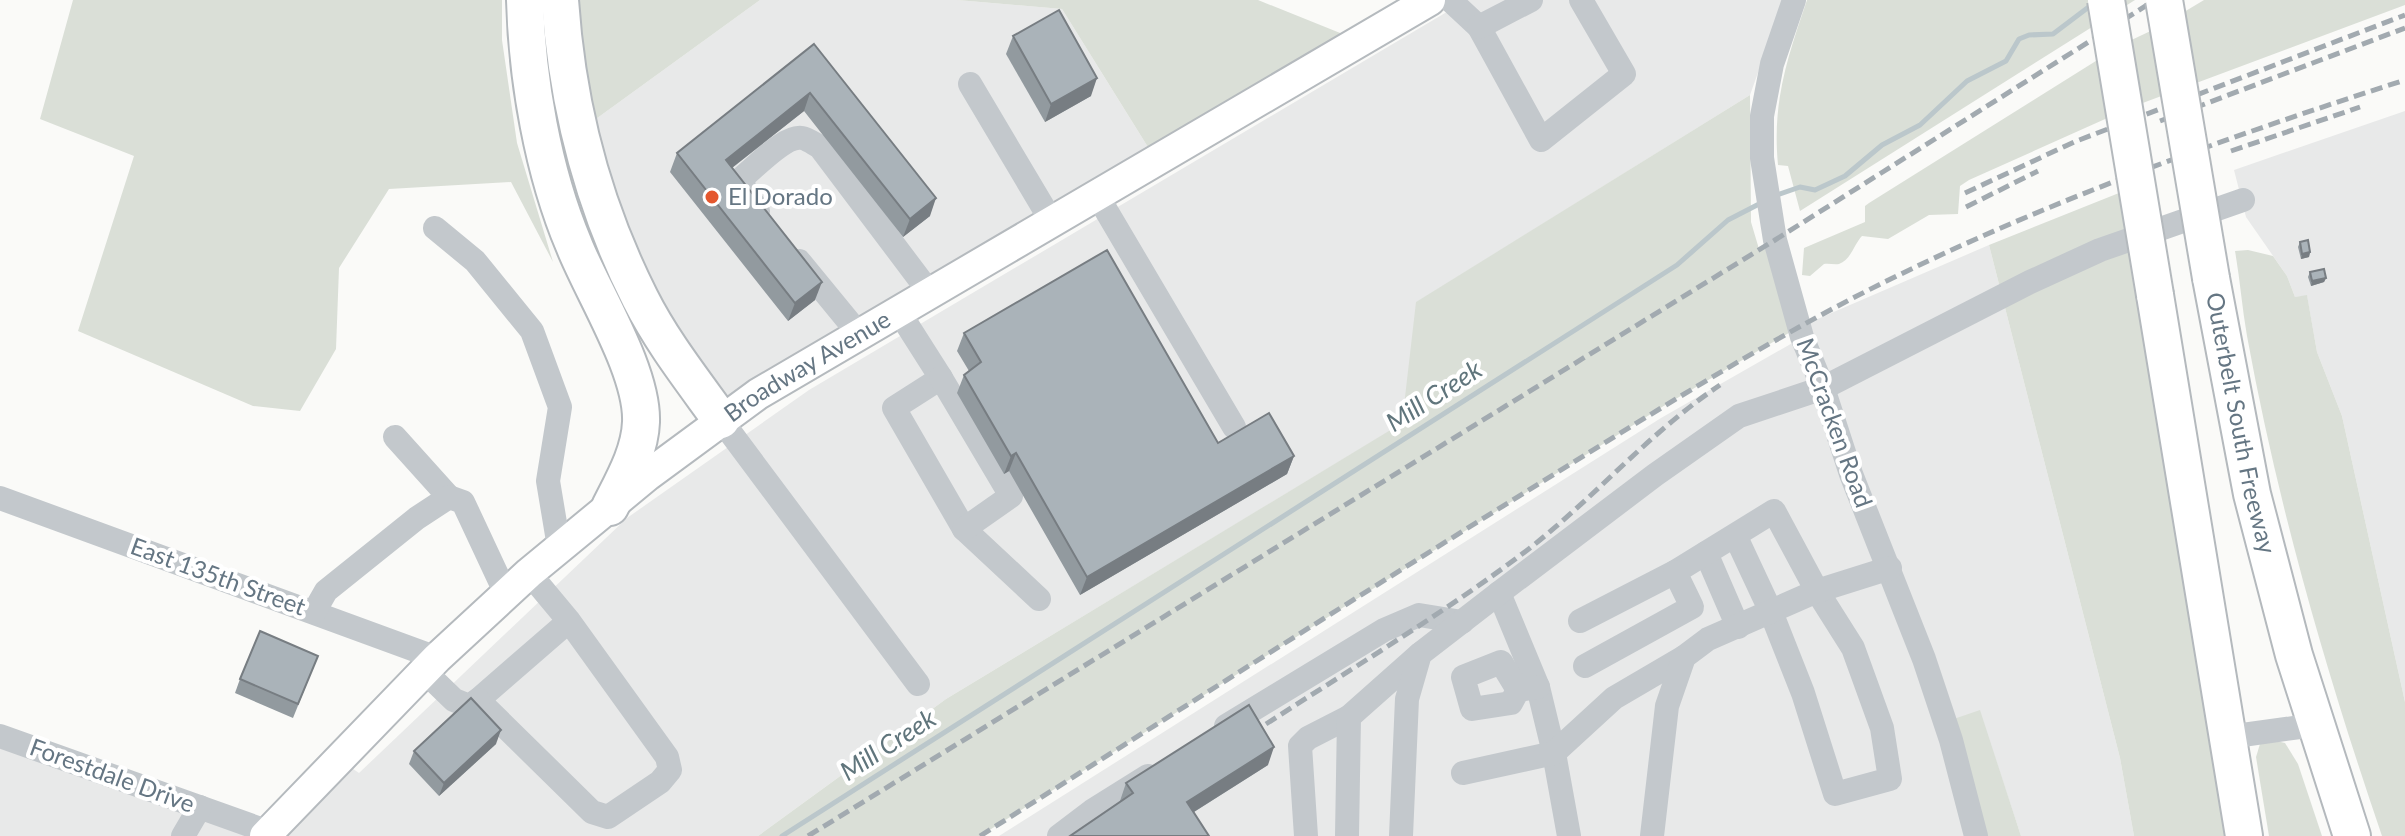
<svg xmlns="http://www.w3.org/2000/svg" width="2405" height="836" font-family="Lato,sans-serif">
<rect width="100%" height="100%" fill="#fafaf8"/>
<!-- built -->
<g fill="#e8e9e9">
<polygon points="760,0 957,0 1062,9 1156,160 721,420 678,360 578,132"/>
<polygon points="1467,0 1784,0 1750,95 1417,302 1403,423 946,699 758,836 0,836 0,748 269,832 340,760 359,773 627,518 809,390"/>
<polygon points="2405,111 2405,702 2342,416 2317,352 2307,296 2295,297 2287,276 2246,217 2234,170"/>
<polygon points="1989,245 2120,758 2134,836 2021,836 1979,710 1976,836 999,836 1661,418 1803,337 1799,327"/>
</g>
<!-- green -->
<g fill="#dadfd7">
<polygon points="73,0 502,0 502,40 517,143 553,262 511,182 389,189 339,268 336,349 300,411 253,406 78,331 134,156 40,119"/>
<polygon points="575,0 760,0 578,132"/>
<polygon points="957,0 1258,0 1360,41 1156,160 1062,9"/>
<path d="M1807,0h328l-335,211 -12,-45 -10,-1c-6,-63 9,-106 29,-165z"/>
<path d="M2204,0h201v5l-273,102 -163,73 -9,6 -2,28 -29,1 -41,24 -26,-3c-8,8 -11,24 -23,28 -5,1 -10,-1 -15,0l-14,12 -8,-1 2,-27 61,-26v-16l4,-3 254,-159 36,-17z"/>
<polygon points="1750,95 1751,222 1759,249 1775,240 1799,327 1662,407 980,836 758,836 946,699 1402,423 1416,302"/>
<polygon points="2139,185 2244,836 2134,836 2120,758 1989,245"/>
<path d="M2248,250l25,6 14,20 8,21 12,-2 10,57 25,64 63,286v134h-23c-56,-164 -104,-330 -135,-500 -5,-28 -7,-57 -12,-85z"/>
<polygon points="1980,710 2021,836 1976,836 1945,722"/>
<polygon points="2272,740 2285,743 2298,764 2322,836 2269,836 2256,757 2260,744"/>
</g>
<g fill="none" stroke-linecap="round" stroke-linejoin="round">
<!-- stream -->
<g stroke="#bbc7cb" stroke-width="5">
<polyline points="1777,195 1800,187 1815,190 1845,176 1882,145 1920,125 1967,81 2006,61 2019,39 2029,35 2053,34 2094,3"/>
<polyline points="782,836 1677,265 1728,220 1761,203"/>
</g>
<!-- major casing -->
<g stroke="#b5babe" stroke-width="34">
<g id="major">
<path id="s1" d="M265,836l172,-178 92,-85 119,-98 110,-81 672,-394"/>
</g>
</g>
<!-- highway casing -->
<g stroke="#b4b9bd" stroke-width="40">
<g id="highway">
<path d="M525,0c2,79 18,172 49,245 19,48 69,126 67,177 -1,30 -18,59 -31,85"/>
<path d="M560,0c7,106 32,203 80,298 22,44 53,83 81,122"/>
<path id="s2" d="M2211,278l41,216 42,161 58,181"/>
<polyline points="2155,295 2244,836"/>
</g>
</g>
<!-- minor -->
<g stroke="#c3c8cc" stroke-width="24">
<polyline points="1450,0 1479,27 1541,140 1624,74 1581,0"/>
<polyline points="1794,0 1772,64 1762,116 1762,158 1775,240 1802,337 1823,388 1851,474 1924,659 1951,740 1976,836"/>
<polyline points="1479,27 1531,0"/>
<polyline points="970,84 1052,222"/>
<polyline points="1097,195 1234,427"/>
<path d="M758,211l-14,-21 -1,-13c14,-11 42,-42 59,-39 6,1 12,6 18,9l110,146"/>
<polyline points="435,228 475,261 532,331 560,407 548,481 559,547"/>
<polyline points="799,261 859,334"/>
<polyline points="899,312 941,378 894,408 964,529 1039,599"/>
<polyline points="941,378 1011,496 964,529"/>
<polyline points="721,420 918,684"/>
<polyline points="395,437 449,497"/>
<polyline points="0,498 437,658"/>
<polyline points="1706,553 1738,627"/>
<polyline points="529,573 569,621 667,757 670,770 660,782 608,817 592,812 478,700 569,621"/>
<polyline points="1499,593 1538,687 1554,753 1569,836"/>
<polyline points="314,612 326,591 417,518 449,497 463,502 506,594"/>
<polyline points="1580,621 1675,572 1774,511 1817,591 1853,648 1882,728 1890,779 1835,794 1803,693 1771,612 1735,535"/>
<polyline points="1585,666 1692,607 1675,572"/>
<polyline points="424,671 454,700 469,706 478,700"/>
<polyline points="1518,690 1511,703 1472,709 1463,677 1501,662 1518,690 1538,687"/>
<polyline points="1226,726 1384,630 1419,615 1462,622"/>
<polyline points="0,736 269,832"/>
<polyline points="2228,737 2315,725"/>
<polyline points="1463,773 1554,753 1614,698 1684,657"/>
<polyline points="183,836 200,807"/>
<polyline points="1059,836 1092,811 1148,776"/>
<polyline points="1306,836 1300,746 1308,738 1349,717"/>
<polyline points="1347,836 1349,717 1420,654"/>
<polyline points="1401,836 1407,699 1420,654 1499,593 1655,475 1739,416 1823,388 2030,282 2100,250 2243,200"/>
<polyline points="1652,836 1667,706 1684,657 1708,639 1817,591 1890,568"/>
</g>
<!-- major -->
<use href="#major" stroke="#fff" stroke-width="30"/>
<!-- highway -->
<use href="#highway" stroke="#fff" stroke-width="36"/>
<!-- rail -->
<g stroke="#a2aab0" stroke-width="5" stroke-dasharray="12 6" stroke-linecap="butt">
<polyline points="2160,121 2405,28"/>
<polyline points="2231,151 2360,107"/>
<polyline points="1965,193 2074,142 2405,15"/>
<polyline points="1966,207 2038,171"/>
<path d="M1266,724c88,-57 180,-112 264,-176 66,-52 120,-116 190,-163"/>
<polyline points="808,836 1775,240 2155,0"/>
<path d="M980,836c181,-114 362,-230 544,-343 108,-67 216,-136 329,-195 176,-91 363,-157 552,-218"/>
</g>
<!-- highway-bridge casing -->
<g stroke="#b4b9bd" stroke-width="40" stroke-linecap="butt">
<g id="highway-bridge">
<polyline points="2106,0 2155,295"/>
<polyline points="2164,0 2211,278"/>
</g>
</g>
<!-- highway-bridge -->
<use href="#highway-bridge" stroke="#fff" stroke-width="36"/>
</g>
<!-- wall -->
<g fill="#929a9f">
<polygon points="1013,36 1091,96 1045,122 1006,54"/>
<polygon points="814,44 930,216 903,237 804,111 732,168 815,300 788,321 670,172 677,153"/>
<polygon points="2300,242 2310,252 2309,257 2301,259 2298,247"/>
<polygon points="2310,272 2326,278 2324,282 2311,286 2308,277"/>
<polygon points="964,333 1218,443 1294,456 1287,474 1080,595 1009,471 1004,474 957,393 964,375 969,371 957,351"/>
<polygon points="318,656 293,718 235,693 240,679"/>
<polygon points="496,744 439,796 409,764 414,751"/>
<polygon points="1268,765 1194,812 1121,802 1120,801 1126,783"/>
</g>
<!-- shaded-wall -->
<g fill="#777d82">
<polygon points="1097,78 1091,96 1045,122 1051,104"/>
<polygon points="810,93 804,111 719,178 726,160"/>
<polygon points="936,198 930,216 903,237 910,219"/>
<polygon points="2310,252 2309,257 2301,259 2302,254"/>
<polygon points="2326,278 2324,282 2311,286 2312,281"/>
<polygon points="822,282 815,300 788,321 795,303"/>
<polygon points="1016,453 1009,471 1004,474 1011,456"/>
<polygon points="1294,456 1287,474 1080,595 1087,577"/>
<polygon points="501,730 496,744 439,796 444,783"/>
<polygon points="1274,747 1268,765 1181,820 1187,802"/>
</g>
<!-- building -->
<g fill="#aab3b9" stroke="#777d82" stroke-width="2">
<polygon points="1059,10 1097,78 1051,104 1013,36"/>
<polygon points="814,44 936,198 910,219 810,93 726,160 822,282 795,303 677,153"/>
<polygon points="2308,240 2310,252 2302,254 2300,242"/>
<polygon points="1107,250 1218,443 1269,413 1294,456 1087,577 1016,453 1011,456 964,375 981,362 964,333"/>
<polygon points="2324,269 2326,278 2312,281 2310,272"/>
<polygon points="260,631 318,656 298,704 240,679"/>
<polygon points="471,698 501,730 444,783 414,751"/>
<polygon points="1249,705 1274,747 1187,802 1209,836 1070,836 1133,793 1126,783"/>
</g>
<!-- markers -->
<circle fill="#e4572e" stroke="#fff" stroke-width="3" cx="712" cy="197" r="8"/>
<g text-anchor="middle" stroke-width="8" stroke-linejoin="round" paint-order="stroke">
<!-- poi labels -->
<g font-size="24" fill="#657683" stroke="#fff" text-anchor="start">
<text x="728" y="205">El Dorado</text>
</g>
<!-- street labels -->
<g font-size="24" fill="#657683" stroke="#fff">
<text dy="8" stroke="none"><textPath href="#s1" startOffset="720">Broadway Avenue</textPath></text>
<text dy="8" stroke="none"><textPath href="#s2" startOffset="148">Outerbelt South Freeway</textPath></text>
<text transform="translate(1834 423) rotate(70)" y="8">McCracken Road</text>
<text transform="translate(218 577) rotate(20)" y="8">East 135th Street</text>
<text transform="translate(112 776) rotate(20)" y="8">Forestdale Drive</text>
</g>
<!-- water labels -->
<g font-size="26" font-style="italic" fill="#60757c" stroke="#fff">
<text transform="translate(1434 396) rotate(-33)" y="9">Mill Creek</text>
<text transform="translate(888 745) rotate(-33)" y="9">Mill Creek</text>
</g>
</g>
</svg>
